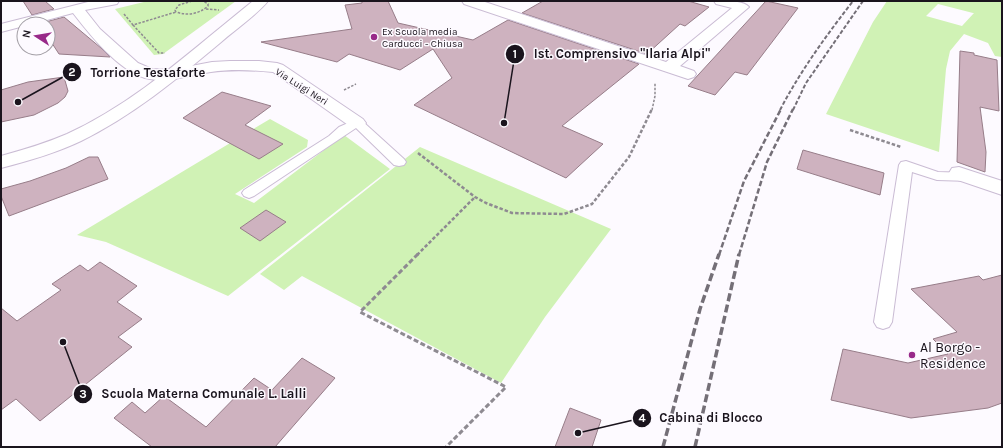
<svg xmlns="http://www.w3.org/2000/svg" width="1003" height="448" font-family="Karla,sans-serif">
<rect width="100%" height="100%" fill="#fdfaff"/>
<!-- green -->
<g fill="#d0f2b5" fill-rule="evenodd">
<polygon points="148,1 236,1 163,54 154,55 115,9"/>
<path d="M887,1h115v56l-7,-1 -7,-13 -24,-9 -14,17 -4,18 -7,83 -113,-38 47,-92zM938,4l35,9h1l-12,13 -36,-10z"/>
<polygon points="270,119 308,140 307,147 235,194 254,203 344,135 390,169 228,296 106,242 77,235"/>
<polygon points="420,147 611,229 545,317 501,383 302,276 284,290 260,274"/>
</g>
<!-- building -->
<g fill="#ceb2bf" stroke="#977d89">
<polygon points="23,1 45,1 54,9 32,15"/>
<polygon points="362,1 388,1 398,23 473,40 508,20 639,64 562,126 603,144 566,178 414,105 452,78 433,49 400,70 349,54 337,62 261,42 352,29 345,5 362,3"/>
<polygon points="543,1 688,1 709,7 685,26 680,24 647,54 522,13"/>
<polygon points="766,1 798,8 747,75 735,72 715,95 688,86"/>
<polygon points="64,17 101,48 110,57 59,54 48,37 48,24 38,24"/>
<polygon points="960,51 974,53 974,55 997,60 999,111 980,107 986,152 985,172 957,162"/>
<polygon points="64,77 68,91 65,97 58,103 34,115 1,122 1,90 28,82"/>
<polygon points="222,92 271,106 245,125 283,144 259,159 183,118"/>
<polygon points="803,150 884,173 880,195 797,169"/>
<polygon points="89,157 98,157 108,179 9,216 1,196 1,189 30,181 66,168"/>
<polygon points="266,210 286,222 260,241 240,228"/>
<polygon points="100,262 137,286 117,302 142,319 118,337 132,347 40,421 16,399 1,410 1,308 17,321 61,290 52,284 80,265 88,271"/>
<polygon points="1002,275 1002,403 988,408 911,418 831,400 843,349 908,363 948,354 933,339 957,332 911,289 979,276 983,280"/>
<polygon points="302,358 335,378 275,447 152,447 114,418 132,402 145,413 164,396 206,427 254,378 272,390"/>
<polygon points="570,408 601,420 592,447 555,447"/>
</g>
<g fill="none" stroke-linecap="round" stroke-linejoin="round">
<!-- lane casing -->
<g stroke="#cabcd4" stroke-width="2">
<g id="lane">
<polygon points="357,119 361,120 404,159 406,162 404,165 399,166 394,165 356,128 254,196 249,198 244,196 242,193 244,190 329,136 339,127"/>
<polygon points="906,161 938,172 970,173 975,174 977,177 975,180 970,181 937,180 912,172 892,322 889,327 883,329 877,327 874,322 899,165 901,162"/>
</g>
</g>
<!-- street casing -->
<g stroke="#cabcd4" stroke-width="2">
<g id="street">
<path d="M92,1h27l-2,3 -32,6 15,19 38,34 14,6 18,1 42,-8 18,-1h29l18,2 6,2 80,54 3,4 -3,4 -6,1 -6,-1 -78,-55c-20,-2 -42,-3 -62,0 -21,3 -44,12 -66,6 -27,-8 -55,-43 -72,-65l-41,11h-8v2l-23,6v-8z"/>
<path d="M462,1h20l184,61 66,-54 -16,-4 -2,-3c10,0 29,-1 35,6l-69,59 14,5 2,3 -2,3 -6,2 -224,-75z"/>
<polygon points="959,167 1002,181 1002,195 952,178 949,173 952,168"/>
</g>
</g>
<!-- secondary casing -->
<g stroke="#cabcd4" stroke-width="2">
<path id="secondary" d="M253,1h15c-9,12 -36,31 -48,42 -43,36 -88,73 -139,98 -25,12 -53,20 -80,27v-12c22,-6 45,-13 66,-22 70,-32 127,-86 186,-133z"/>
</g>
<!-- path-far2 -->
<g stroke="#8e8a91" stroke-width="1.5" stroke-dasharray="2.5 1.5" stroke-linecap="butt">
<path d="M192,1l-13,4 -4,5 1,2c12,4 23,2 32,-6v-2l-5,-3"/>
<polyline points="206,9 219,10"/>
<polyline points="124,14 133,25 176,12"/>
<polyline points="133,25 159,53 165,53"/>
<polyline points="344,90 356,84"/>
<polyline points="652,110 655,96 655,83"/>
</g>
<!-- path-far1 -->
<g stroke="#8e8a91" stroke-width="2.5" stroke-dasharray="3.5 2" stroke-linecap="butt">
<polyline points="850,130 901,147"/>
<polyline points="418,153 475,197 486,203 512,213 564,214 592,204 629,157 652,109"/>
<polyline points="417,255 475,197"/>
</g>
<!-- path -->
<polyline stroke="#8e8a91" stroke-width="3" stroke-dasharray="5 2.5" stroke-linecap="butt" points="418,254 360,312 506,387 446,447"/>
<!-- lane -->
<use href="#lane" fill="#fff" fill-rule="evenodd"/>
<!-- street -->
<use href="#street" fill="#fff" fill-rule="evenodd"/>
<!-- secondary -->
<use href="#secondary" fill="#fff" fill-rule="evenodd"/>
<!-- rail-far2 -->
<g stroke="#746f77" stroke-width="2" stroke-dasharray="4 2" stroke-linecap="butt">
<path d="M780,110c21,-40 46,-74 73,-109"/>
<polyline points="793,110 806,83 863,1"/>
</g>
<!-- rail-far1 -->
<g stroke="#746f77" stroke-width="2.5" stroke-dasharray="5.5 2.5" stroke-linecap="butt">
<polyline points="719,255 744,181 781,109"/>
<polyline points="739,255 767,162 793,109"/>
</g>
<!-- rail -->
<g stroke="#746f77" stroke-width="3.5" stroke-dasharray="8 3.5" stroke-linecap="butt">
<polyline points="663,447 700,309 719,254"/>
<polyline points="695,447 739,254"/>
</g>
</g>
<!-- markers -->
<g fill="#982989" stroke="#fdfaff" stroke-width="1.5">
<circle cx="374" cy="37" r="4"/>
<circle cx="912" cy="355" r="4"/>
</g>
<g text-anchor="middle" stroke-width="3" stroke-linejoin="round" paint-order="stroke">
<!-- far-poi labels -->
<g font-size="10" fill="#1a141d" stroke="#fdfaff" text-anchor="start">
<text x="382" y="35">Ex Scuola media<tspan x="382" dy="12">Carducci - Chiusa</tspan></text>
</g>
<!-- far-street labels -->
<g font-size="10" fill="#1a141d" stroke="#fdfaff">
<text transform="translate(302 86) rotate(32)" y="4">Via Luigi Neri</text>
</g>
<!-- near-poi labels -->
<g font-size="14" fill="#1a141d" stroke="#fdfaff" text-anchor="start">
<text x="920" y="352">Al Borgo -<tspan x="920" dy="16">Residence</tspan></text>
</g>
</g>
<!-- callouts -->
<path fill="none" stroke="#1a141d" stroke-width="1.5" d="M504 123L515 54M18 102L72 72M63 342L83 394M578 433L642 418"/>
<g fill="#1a141d" stroke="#fdfaff" stroke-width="1.5">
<circle cx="504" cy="123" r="4"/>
<circle cx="18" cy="102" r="4"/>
<circle cx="63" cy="342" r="4"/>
<circle cx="578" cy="433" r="4"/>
<circle cx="515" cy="54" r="10"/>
<circle cx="72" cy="72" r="10"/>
<circle cx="83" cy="394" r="10"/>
<circle cx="642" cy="418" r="10"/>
</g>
<g font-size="12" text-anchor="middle" font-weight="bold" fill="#fff">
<text x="515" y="58">1</text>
<text x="72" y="76">2</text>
<text x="83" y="398">3</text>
<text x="642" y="422">4</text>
</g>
<g font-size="13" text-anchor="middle" font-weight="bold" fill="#1a141d" stroke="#fdfaff" stroke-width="3" stroke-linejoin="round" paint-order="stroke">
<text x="622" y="58">Ist. Comprensivo "Ilaria Alpi"</text>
<text x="148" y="77">Torrione Testaforte</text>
<text x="204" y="398">Scuola Materna Comunale L. Lalli</text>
<text x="711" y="422">Cabina di Blocco</text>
</g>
<!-- border -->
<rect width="1003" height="448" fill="none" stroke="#1a141d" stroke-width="4"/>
<!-- north arrow -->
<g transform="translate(36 36) rotate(282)"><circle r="19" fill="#fdfaff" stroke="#a29ea5"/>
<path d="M0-3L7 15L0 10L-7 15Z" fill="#982989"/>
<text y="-6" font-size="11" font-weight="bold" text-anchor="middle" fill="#1a141d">N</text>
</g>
</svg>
